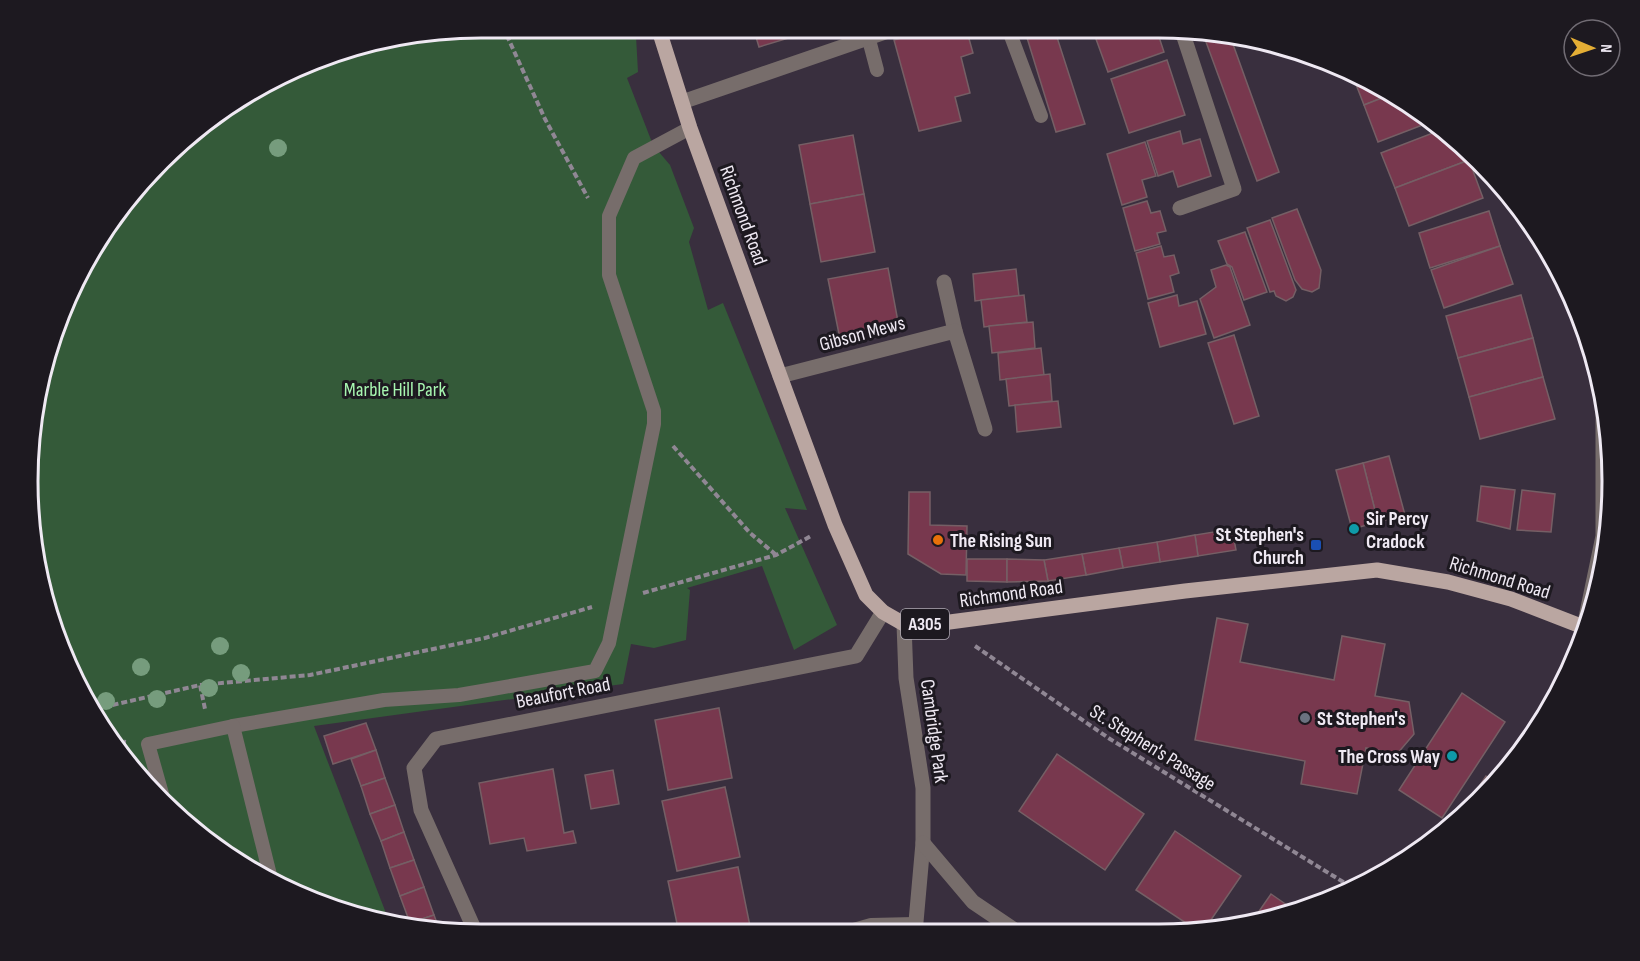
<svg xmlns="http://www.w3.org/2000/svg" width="1640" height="961" font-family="'Sofia Sans Condensed',sans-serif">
<rect width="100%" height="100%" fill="#392f3e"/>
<!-- green -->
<polygon fill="#345a39" points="481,27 628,27 636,36 638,72 627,78 653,145 670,165 694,228 689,242 708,310 723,303 807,510 785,508 837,625 794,650 762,566 687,588 690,590 686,640 654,648 631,644 623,684 314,726 389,921 334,910 229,858 139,779 61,654 28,510 43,363 104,228 205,121 335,51"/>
<!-- building -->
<g fill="#78384e" stroke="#755f65" stroke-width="1.5">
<polygon points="753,27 825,27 759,47"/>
<polygon points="919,28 966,28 973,53 961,57 970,93 955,97 961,121 919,131 894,40 920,33"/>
<polygon points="1024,28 1054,28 1085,124 1056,132"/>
<polygon points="1092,28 1156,28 1164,52 1108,72"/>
<polygon points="1202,31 1230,36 1279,172 1257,181"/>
<polygon points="1167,60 1185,115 1129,133 1111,79"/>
<polygon points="1352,74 1392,94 1364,105"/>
<polygon points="1392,94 1411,103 1433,121 1378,142 1364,105"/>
<polygon points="1443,129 1464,146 1469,160 1395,188 1381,153"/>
<polygon points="1180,131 1183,144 1200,139 1211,176 1178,187 1173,171 1158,176 1147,141"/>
<polygon points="853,135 864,194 810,204 799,145"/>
<polygon points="1145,142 1156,176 1142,180 1147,197 1122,205 1107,154"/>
<polygon points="1469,160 1483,198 1409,226 1395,188"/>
<polygon points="864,194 875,252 821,262 810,204"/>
<polygon points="1147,201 1151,213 1160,211 1166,231 1157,233 1160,244 1135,251 1123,208"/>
<polygon points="1297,209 1321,270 1319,288 1312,292 1302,289 1295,280 1272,218"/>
<polygon points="1489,211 1500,246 1430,268 1419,233"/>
<polygon points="1270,220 1296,290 1293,297 1286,301 1276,296 1274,291 1270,292 1247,228"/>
<polygon points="1245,232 1267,292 1244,300 1232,267 1227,264 1218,241"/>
<polygon points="1161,246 1164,257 1174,255 1179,273 1170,276 1174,292 1148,299 1136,253"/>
<polygon points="1500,246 1513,284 1444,308 1431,270"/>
<polygon points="1226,265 1230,267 1250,325 1214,338 1200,299 1216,287 1211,270"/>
<polygon points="888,268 899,327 840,339 828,279"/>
<polygon points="1016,269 1019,296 975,301 973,274"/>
<polygon points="1024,295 1027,322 984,327 981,300"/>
<polygon points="1177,295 1179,306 1197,301 1206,334 1160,347 1148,303"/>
<polygon points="1521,295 1533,338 1458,358 1446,316"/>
<polygon points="1033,322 1035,348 992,353 989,326"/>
<polygon points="1234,335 1259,416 1234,424 1208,343"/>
<polygon points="1533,338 1543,377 1469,397 1458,358"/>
<polygon points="1041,348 1044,375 1000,380 998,353"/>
<polygon points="1050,374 1052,401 1009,406 1006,379"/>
<polygon points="1543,377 1555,419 1480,439 1469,397"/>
<polygon points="1058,401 1061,427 1017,432 1015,405"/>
<polygon points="1389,456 1405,515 1378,522 1363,463"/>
<polygon points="1363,463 1378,522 1352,529 1336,470"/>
<polygon points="1481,486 1515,490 1510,529 1477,521"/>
<polygon points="1522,490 1555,494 1551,532 1517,530"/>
<polygon points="909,492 930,492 930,525 967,526 966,575 941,574 908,554"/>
<polygon points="1232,529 1236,550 1198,556 1195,535"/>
<polygon points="1195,535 1198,556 1160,562 1157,542"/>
<polygon points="1157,542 1160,562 1123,568 1119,548"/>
<polygon points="1119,548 1123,568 1086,575 1082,554"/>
<polygon points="1082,554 1086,575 1048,581 1044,560"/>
<polygon points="967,559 1007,559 1007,582 967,581"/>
<polygon points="1007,559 1044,560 1048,581 1007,582"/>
<polygon points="1217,618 1248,624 1240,662 1334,680 1342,636 1385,644 1375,696 1409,702 1414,734 1397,754 1366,748 1357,794 1301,784 1305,761 1195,740"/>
<polygon points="1462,693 1505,722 1442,818 1399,790"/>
<polygon points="719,708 732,778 668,790 655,720"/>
<polygon points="366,723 376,750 333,764 324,736"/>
<polygon points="376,750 385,778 361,786 351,759"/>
<polygon points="1057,754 1144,814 1105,870 1019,811"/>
<polygon points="553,769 564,833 573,831 576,843 527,851 524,838 490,844 479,783"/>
<polygon points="613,770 619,804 591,809 585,775"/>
<polygon points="1486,776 1495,783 1480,801 1457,819"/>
<polygon points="385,778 395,805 370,814 361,786"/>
<polygon points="725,787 740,857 677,871 662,801"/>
<polygon points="395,805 404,832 381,841 370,814"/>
<polygon points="1175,831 1241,876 1204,930 1198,931 1136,890"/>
<polygon points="404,832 414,860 390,868 381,841"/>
<polygon points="414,860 424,887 400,896 390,868"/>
<polygon points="738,867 751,931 679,933 668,881"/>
<polygon points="424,887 434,915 410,923 400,896"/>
<polygon points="1271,894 1297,912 1253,920"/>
<polygon points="434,915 440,931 407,924"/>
</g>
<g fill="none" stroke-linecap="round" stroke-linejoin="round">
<!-- path -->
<g stroke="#908794" stroke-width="4" stroke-dasharray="6 3" stroke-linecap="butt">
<polyline points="503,27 545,119 588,198"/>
<polyline points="673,446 750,533 775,554"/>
<polyline points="643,593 776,555 811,536"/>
<polyline points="975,646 1110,739 1353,888"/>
<polyline points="200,685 310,675 485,638 592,607"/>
<polyline points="95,709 200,685 205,709"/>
<polyline points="115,741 126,742"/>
</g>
<!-- lane -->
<g stroke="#776d6b" stroke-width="14">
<polyline points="1008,28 1041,116"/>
<polyline points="868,36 877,70"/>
<polyline points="233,726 384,700 459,695 595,671 609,643 654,424 654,411 609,275 609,216 634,158 690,128"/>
<polyline points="164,801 148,744 233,726 271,879"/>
<polyline points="843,933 871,925 914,924"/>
</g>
<!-- street -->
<g stroke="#776d6b" stroke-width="15">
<polyline points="682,102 897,28"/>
<polyline points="1180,208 1234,189 1181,28"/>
<polyline points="944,282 955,331"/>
<polyline points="1573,297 1594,358"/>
<polyline points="780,376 955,331 985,429"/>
<polyline points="904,624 906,678 923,788 923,843 915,933"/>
<polyline points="1584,627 1603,536 1603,405 1599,376"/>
<polyline points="923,843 973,902 1019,933"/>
<polyline points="476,933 421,810 414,768 436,739 856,656 883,612"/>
</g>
<!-- primary -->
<polyline stroke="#baa6a1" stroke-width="15" points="658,27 690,128 780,376 835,525 866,595 883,612 904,624 942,623 1185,591 1377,570 1448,582 1511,599 1586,628"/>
</g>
<!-- trees -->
<g fill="#769c7d">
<circle cx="278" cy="148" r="9"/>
<circle cx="220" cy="646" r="9"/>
<circle cx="141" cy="667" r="9"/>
<circle cx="241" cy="673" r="9"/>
<circle cx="209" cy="688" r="9"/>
<circle cx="157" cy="699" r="9"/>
<circle cx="106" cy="701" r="9"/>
</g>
<!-- markers -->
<g fill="#0f9aa8" stroke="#1d1920" stroke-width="2">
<circle cx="1354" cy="529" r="6"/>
<circle cx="1452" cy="756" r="6"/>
</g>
<circle fill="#e8710a" stroke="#1d1920" stroke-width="2" cx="938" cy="540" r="6"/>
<rect fill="#1a4fb4" stroke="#1d1920" stroke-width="2" x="1310" y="539" width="12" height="12" rx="3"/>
<circle fill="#6b7280" stroke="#1d1920" stroke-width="2" cx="1305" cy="718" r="6"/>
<g text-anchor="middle" stroke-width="6" stroke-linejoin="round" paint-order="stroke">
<!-- shield labels -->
<rect fill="#1d1920" stroke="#b0abb4" stroke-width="1.5" x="901" y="609" width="48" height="30" rx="4.5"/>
<g font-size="18" font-weight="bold" fill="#efe9f3">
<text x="925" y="630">A305</text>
</g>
<!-- street labels -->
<g font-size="20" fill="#efe9f3" stroke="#1d1920">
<text transform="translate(744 215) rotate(70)" y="7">Richmond Road</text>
<text transform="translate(862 333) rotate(-15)" y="7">Gibson Mews</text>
<text transform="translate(1500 577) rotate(17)" y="7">Richmond Road</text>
<text transform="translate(1011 593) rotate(-8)" y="7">Richmond Road</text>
<text transform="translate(563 692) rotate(-11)" y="7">Beaufort Road</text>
<text transform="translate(935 731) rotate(82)" y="7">Cambridge Park</text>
<text transform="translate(1153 747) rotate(32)" y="7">St. Stephen's Passage</text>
</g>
<!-- park labels -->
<g font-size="20" fill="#a7f6b0" stroke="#1d1920">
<text x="395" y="396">Marble Hill Park</text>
</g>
<!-- poi labels -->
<g font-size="20" font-weight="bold" fill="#efe9f3" stroke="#1d1920" text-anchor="start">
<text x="1366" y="525">Sir Percy<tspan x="1366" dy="23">Cradock</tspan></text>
<text x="1304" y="541" text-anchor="end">St Stephen's<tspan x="1304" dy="23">Church</tspan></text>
<text x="950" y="547">The Rising Sun</text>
<text x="1317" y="725">St Stephen's</text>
<text x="1440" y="763" text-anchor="end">The Cross Way</text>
</g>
</g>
<!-- crop -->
<path d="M0 0H1640V961H0ZM481 38H1159A443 443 0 0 1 1602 481V481A443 443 0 0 1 1159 924H481A443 443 0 0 1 38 481V481A443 443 0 0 1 481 38Z" fill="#1d1920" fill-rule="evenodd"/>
<path fill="none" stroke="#efe9f3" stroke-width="3" d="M481 38H1159A443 443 0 0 1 1602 481V481A443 443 0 0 1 1159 924H481A443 443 0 0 1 38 481V481A443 443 0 0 1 481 38Z"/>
<!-- north arrow -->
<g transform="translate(1592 48) rotate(92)"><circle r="28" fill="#1d1920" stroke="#716c74" stroke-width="1.5"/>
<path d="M0-4.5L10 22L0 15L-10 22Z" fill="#e4ae35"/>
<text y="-9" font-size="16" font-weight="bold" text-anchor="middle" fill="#efe9f3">N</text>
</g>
</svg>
